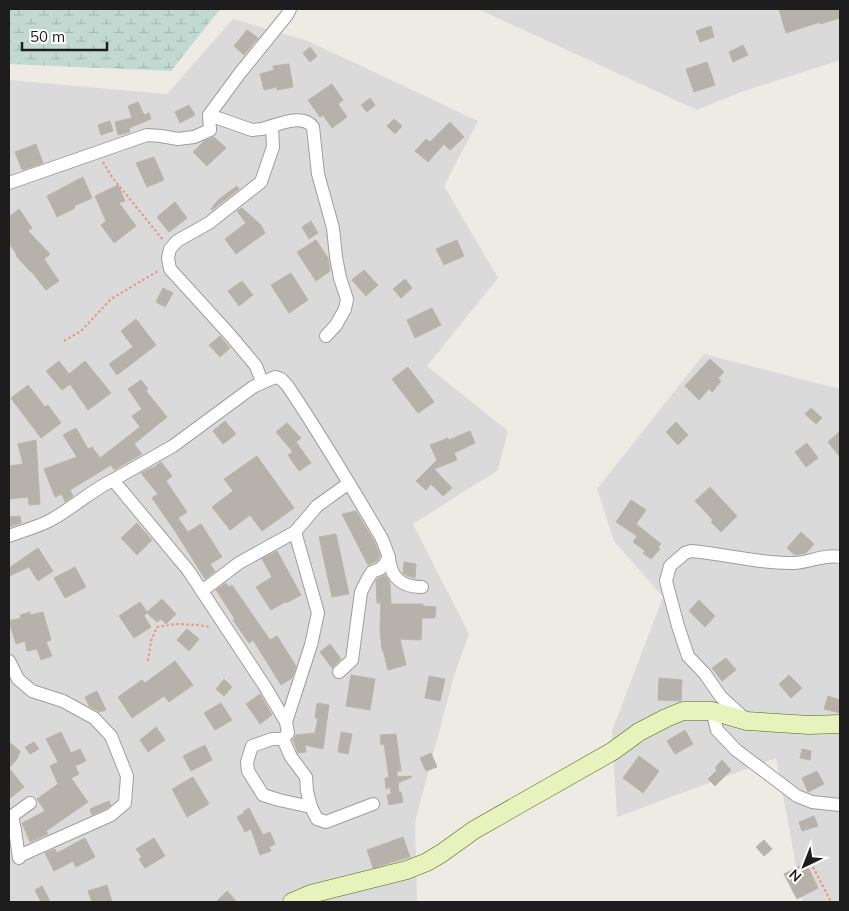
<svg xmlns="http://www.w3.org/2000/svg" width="849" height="911" font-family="Mulish,sans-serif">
<defs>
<pattern id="wetland-marsh" width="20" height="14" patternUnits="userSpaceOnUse" patternTransform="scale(1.25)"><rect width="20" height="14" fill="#c2d9d2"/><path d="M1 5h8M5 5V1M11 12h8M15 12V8" fill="none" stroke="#a6bab4"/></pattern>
</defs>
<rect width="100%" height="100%" fill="#edebe4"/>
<!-- residential -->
<g fill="#dbdada">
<polygon points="478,9 840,9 840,60 741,92 697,110"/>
<polygon points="233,19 308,41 478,121 444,186 498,278 427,366 508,431 498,470 413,524 469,634 454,676 415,822 417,902 9,902 9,80 167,94"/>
<polygon points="704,354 840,389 840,902 803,902 776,758 617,817 612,731 663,597 614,541 597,489"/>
</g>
<!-- wetland -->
<polygon fill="url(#wetland-marsh)" points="9,9 220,9 171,71 9,64"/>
<!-- building -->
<g fill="#b6b1aa" stroke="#bdb4a8">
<polygon points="779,9 840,9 840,18 820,24 820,22 786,33"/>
<polygon points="711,26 714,37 700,42 696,31"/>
<polygon points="247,30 258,38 244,55 234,46"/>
<polygon points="743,45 748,55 733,62 729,52"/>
<polygon points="310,47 317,56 310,62 303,53"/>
<polygon points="707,62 715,85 694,92 686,69"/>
<polygon points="289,64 293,87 277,90 277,87 264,90 260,74 274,70 273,66"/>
<polygon points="332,84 343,100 338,104 347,117 332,128 323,115 320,117 308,100"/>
<polygon points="370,98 375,105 367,112 361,105"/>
<polygon points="138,102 144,115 149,113 151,119 129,128 130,132 118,135 115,122 132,118 128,106"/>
<polygon points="189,105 195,115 180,123 175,112"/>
<polygon points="394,119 402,126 395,134 387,126"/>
<polygon points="110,121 113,131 101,135 98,125"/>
<polygon points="450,122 464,137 450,150 444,144 428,162 415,151 426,139 430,142"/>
<polygon points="214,137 226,148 207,166 193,152 204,141"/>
<polygon points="36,144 43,163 22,170 15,152"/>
<polygon points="154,157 164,180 147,187 136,163"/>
<polygon points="83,177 92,198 74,206 75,208 57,217 47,196"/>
<polygon points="118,185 125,201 119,203 136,226 114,243 101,225 106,221 95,196"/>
<polygon points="237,186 239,189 212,210 211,209 218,200"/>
<polygon points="175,202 187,218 169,232 157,217"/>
<polygon points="242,208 261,225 265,233 236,254 225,239 246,223 237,211"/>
<polygon points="19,209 32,228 28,231 50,254 44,259 59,281 46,290 31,271 31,272 16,256 17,255 9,243 9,217"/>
<polygon points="311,221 318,233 309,239 302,227"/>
<polygon points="316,240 328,258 330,271 316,281 297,252"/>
<polygon points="457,240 464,256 444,265 436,249"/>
<polygon points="364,270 378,285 366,296 352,280"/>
<polygon points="291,273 308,300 289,313 271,285"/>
<polygon points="405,279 412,288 401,298 393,289"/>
<polygon points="242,281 253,295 239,306 228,291"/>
<polygon points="163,288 173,293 165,307 156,302"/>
<polygon points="432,308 441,325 415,338 407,320"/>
<polygon points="136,319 156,345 117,375 109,364 133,347 121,331"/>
<polygon points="220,336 230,348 220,357 209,345"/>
<polygon points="710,359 724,372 718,378 721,381 712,392 709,389 699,400 685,386"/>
<polygon points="59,361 69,374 85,361 111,393 88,410 70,384 62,390 46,371"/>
<polygon points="408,367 434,402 418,413 392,379"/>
<polygon points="141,380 148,389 146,391 167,417 134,444 142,454 114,470 111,465 70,490 73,496 65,502 62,494 55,497 44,469 77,457 63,435 76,428 88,449 92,447 100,458 140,427 132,416 142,409 128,389"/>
<polygon points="28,385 45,407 48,405 61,423 41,438 11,398"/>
<polygon points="811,408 822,418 816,424 805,414"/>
<polygon points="225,421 236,434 223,444 213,431"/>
<polygon points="676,422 688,435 678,445 666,432"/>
<polygon points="287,423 301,438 296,442 311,463 299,471 288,455 293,452 276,432"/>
<polygon points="470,431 475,443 454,453 457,460 434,469 452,488 443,496 431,484 426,490 416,481 437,460 430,445 448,438 449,440"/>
<polygon points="840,431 840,457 828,442"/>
<polygon points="36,440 40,504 29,505 28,497 9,499 9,466 23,464 18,444"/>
<polygon points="807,443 818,458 806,467 795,452"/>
<polygon points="257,456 294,508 262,531 250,515 230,530 212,507 233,491 224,479"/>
<polygon points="161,462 172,476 166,481 187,512 178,518 188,532 201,524 222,557 210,564 215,571 205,579 175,531 152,498 158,494 141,473 153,467 153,468"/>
<polygon points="710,487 737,516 721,532 711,522 713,520 695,501"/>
<polygon points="631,500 646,510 636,524 661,544 658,547 660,549 651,559 643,553 645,551 633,542 637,536 616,522"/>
<polygon points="356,511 374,541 380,556 377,561 368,565 342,514"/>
<polygon points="20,516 21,523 9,527 9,517"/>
<polygon points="137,523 152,540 137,555 121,538"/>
<polygon points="801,532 814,544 806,553 795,555 787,548"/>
<polygon points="336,534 349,594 332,597 319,537"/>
<polygon points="38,548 53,571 38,581 29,567 9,576 9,568"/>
<polygon points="277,551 301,595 286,603 285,602 271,610 256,587 272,577 262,559"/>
<polygon points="404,562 416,564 415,578 408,576 403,573"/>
<polygon points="75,567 86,587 65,598 54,578"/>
<polygon points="385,575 390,583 391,604 423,604 423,606 436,607 435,618 422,618 421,640 400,639 406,665 388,670 383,650 382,650 380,630 381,603 377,603 376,580 377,579"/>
<polygon points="226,583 229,587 232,585 270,640 277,636 296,666 292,678 281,685 253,640 249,643 233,620 235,619 216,590"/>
<polygon points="162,599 176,614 166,624 161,619 157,622 147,613 144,616 151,627 134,638 119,616 140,602 147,612"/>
<polygon points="699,600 715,616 705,627 689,611"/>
<polygon points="30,612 30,615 43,612 51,640 46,642 52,656 41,660 37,649 27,651 25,641 16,644 9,621 21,618 20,615"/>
<polygon points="187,629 199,639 189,651 177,640"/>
<polygon points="330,644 341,659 332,668 320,652"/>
<polygon points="726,658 736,670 722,681 712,668"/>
<polygon points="175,661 193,685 169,702 164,696 132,718 118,697 142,680 145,683"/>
<polygon points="351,675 375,679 370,710 346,706"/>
<polygon points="789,675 802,688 791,698 779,684"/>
<polygon points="429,676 445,679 440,701 425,698"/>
<polygon points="659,678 682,680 681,701 658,700"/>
<polygon points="224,679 232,687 224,696 216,689"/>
<polygon points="97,691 106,710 100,712 89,706 85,697"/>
<polygon points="260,694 272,715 260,724 246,704"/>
<polygon points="828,696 840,700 840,713 824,709"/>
<polygon points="221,703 232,720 215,730 204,713"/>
<polygon points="317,703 329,705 323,749 305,745 306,752 298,753 293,740 296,735 315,733 318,718 315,718"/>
<polygon points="156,727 165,740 148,752 140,740"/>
<polygon points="685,730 693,744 675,754 667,741"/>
<polygon points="61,732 71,753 80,749 86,761 75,766 79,774 71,778 88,802 46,831 48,834 30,842 22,823 45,811 37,799 58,784 50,766 58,762 46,739"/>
<polygon points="341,732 352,734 348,754 338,752"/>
<polygon points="396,734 401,771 397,771 397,777 411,776 412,777 398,783 399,792 401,792 403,802 389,805 387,795 391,794 390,787 386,789 385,778 389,778 384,744 381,745 380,735"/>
<polygon points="9,742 20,751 17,759 9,768 24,787 9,799"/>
<polygon points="34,742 39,749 30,754 25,747"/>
<polygon points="205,745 212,760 191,771 183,756"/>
<polygon points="802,749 811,751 810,760 800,758"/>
<polygon points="431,753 437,767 426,771 420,758"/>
<polygon points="639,756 659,771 643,793 623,778"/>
<polygon points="722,760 731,770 715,786 708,779 717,770 715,768"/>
<polygon points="817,771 824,784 808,792 802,778"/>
<polygon points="193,777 209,804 187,817 172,789"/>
<polygon points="109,801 111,805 107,808 92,815 90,809"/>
<polygon points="249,808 263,835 270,832 275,844 269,847 271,851 260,855 251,829 245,832 237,817 244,813 244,811"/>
<polygon points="814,816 818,826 802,831 799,822"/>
<polygon points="403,837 410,857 373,868 367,850"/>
<polygon points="85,838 95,857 76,867 73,861 54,871 45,853 55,849 57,853"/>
<polygon points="154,838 165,856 145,868 139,859 142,857 136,849"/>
<polygon points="764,840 772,849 764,856 756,847"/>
<polygon points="806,863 818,888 797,899 784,874"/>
<polygon points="107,885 112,902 92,902 88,891"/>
<polygon points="42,886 46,893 50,902 41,902 35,890"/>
<polygon points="227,891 237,902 216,902"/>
</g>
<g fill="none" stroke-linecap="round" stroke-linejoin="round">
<!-- street casing -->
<g stroke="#9e9e9e" stroke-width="14">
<g id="street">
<polyline points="209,115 252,130 262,129 272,126"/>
<polyline points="9,183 147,135 161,136 178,139 194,137 210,130 209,115 240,73 287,15 290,9"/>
<path d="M262,382l-6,-16 -25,-30 -61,-67 -2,-11 2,-9 7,-8 32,-18 52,-41 12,-35 -1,-21c12,-4 32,-11 41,1l5,47 15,54 3,29 4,21 7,21 -2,10 -9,16 -10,11"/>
<path d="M113,480l60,-34 80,-59 22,-10 6,2 6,6c33,49 64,101 94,152 3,6 5,12 7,18 2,7 2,15 7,21 7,9 16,11 27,11"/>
<path d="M9,536c13,-5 28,-9 40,-15 23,-12 41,-30 64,-41l75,90 76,115 22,37 2,11 -5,6 8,18 15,20 1,14 4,16 6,12 9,3 47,-18"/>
<polyline points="202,591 239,563 295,532 317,506 349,483"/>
<polyline points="9,661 18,679 32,691 63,701 94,718 111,736 127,776 125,803 111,815 19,856"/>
<polyline points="339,672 352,660 361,592 367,580 372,572 380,569 385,564 389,557"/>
<polyline points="712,711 717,730 736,750 764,771 797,796 812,802 840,805"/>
<path d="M744,718l-23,-21 -16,-23 -17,-18 -10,-30 -12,-45 4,-15 15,-13 6,-2c35,3 69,13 104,12 15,-1 30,-9 45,-6"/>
<polyline points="286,722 311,645 318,613 295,532"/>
<polyline points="283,739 272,739 252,746 247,762 248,771 263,795 279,800 311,807"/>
<polyline points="19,858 15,830 12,816 30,803"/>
</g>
</g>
<!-- secondary casing -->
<g stroke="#516710" stroke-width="19">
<polyline id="secondary" points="292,902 311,894 407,870 427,862 442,853 474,830 613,751 639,732 666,718 683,711 712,711 747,721 809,725 840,724"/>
</g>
<!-- path -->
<g stroke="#ea9478" stroke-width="2" stroke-dasharray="2.5 2.5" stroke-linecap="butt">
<polyline points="103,162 112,177 163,240"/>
<polyline points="64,341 81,331 111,299 158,271"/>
<polyline points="148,661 151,641 157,627 176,624 198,625 211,627"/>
<polyline points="813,867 831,902"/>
</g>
<!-- street -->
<use href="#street" stroke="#fff" stroke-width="12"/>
<!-- secondary -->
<use href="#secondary" stroke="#e7f2bd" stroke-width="18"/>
</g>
<!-- border -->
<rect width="849" height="911" fill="none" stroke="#1d1d1d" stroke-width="20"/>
<!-- north arrow -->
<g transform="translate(804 866) rotate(223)" stroke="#ffffff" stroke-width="4" paint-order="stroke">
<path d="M0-4L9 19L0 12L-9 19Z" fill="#1d1d1d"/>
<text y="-8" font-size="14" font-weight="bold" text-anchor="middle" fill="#1d1d1d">N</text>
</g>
<!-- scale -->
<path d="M22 42v8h85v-8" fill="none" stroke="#1d1d1d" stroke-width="2.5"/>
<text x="30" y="42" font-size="15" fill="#1d1d1d" stroke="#ffffff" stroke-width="4" paint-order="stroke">50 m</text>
</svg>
